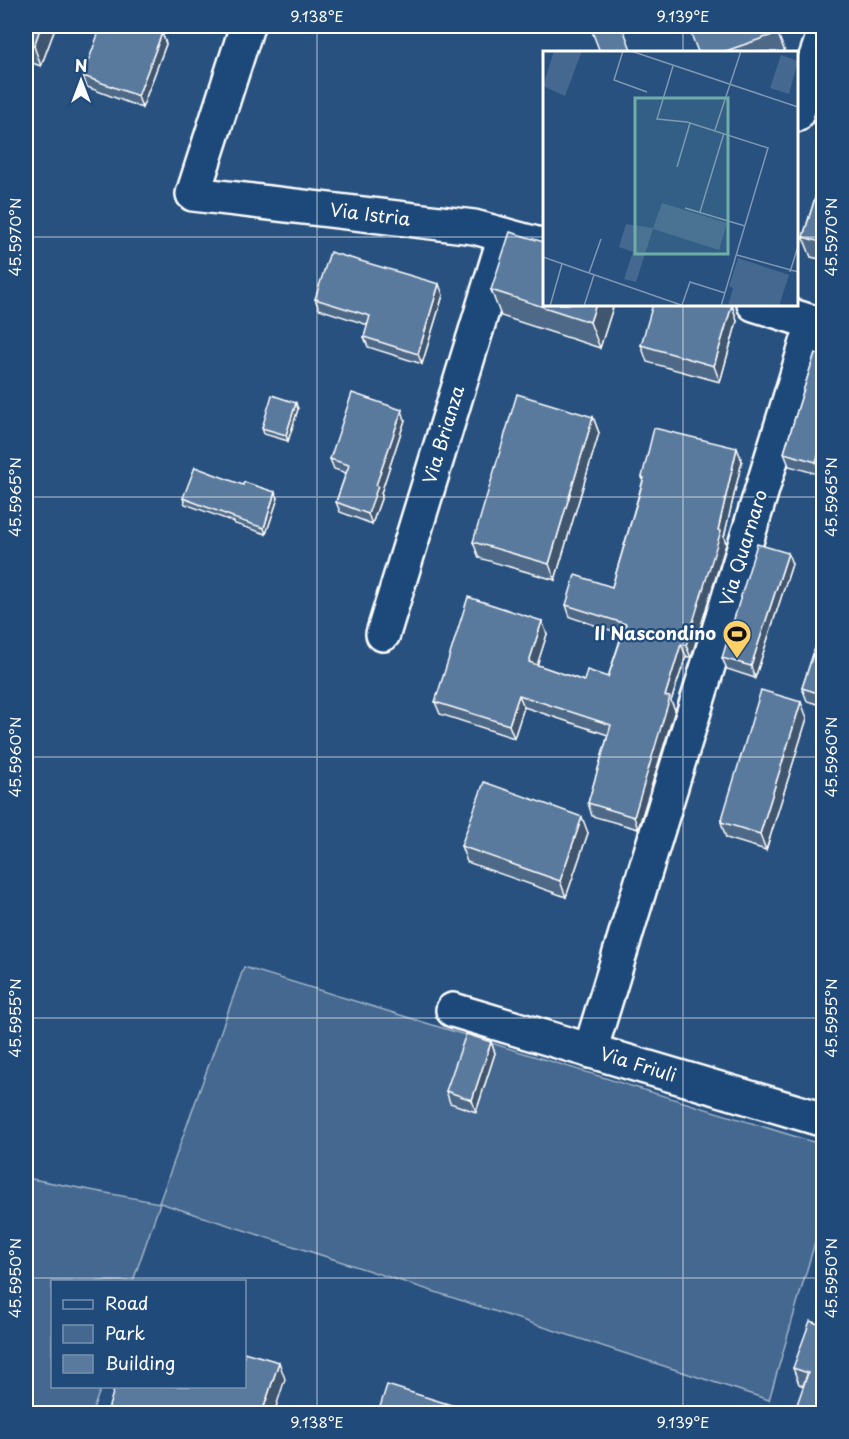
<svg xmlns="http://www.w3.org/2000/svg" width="849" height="1439" font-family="'Playpen Sans',sans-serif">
<rect width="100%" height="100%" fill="#28517f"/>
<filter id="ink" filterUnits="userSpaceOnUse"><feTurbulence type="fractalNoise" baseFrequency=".0167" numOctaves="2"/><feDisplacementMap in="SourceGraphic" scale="12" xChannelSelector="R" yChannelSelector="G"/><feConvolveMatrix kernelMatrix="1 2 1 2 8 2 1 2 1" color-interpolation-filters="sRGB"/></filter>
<g filter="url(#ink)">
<!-- green -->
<polygon fill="#446890" stroke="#a2b4c8" stroke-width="1.5" points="244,967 823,1145 824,1211 769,1400 160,1203 133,1281 52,1282 52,1386 101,1387 92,1413 26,1414 26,1178 159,1203"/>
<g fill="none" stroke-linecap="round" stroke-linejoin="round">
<!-- minor casing -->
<g stroke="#fff" stroke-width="38">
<g id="minor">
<polyline points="247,26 193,194 474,227 544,246"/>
<polyline points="796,115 824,34"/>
<polyline points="754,304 824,326"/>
<polyline points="383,634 505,236"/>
<polyline points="453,1010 824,1120"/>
<polyline points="590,1051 813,323"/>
</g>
</g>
<!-- minor -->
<use href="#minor" stroke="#1f4a7a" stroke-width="33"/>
</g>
<!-- wall -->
<g fill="#4d6987" stroke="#fff" stroke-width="1.5">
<polygon points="26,26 56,26 41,66 26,61"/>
<polygon points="775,26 785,52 698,52"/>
<polygon points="162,33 166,44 142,108 87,87 83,76"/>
<polygon points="824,169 824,260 811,257 803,237"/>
<polygon points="491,290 544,304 614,304 600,348 501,316"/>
<polygon points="443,295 422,364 368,347 364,337 368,325 319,309 315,299"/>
<polygon points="732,305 737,321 720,382 647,362 641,345"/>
<polygon points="815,353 821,475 789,466 784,453"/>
<polygon points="298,409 288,441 264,434 262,428"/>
<polygon points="593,417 599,433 555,580 479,558 473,542"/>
<polygon points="405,420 381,493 382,496 372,524 340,512 336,502 346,473 334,469 330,459"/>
<polygon points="742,461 724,537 726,544 691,658 686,656 671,701 675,710 638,829 592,816 588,803 608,735 524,707 514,738 440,714 435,702 547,634 537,665 584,681 608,677 622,634 570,617 566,605 612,587 643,480 642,477"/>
<polygon points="243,485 278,498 266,534 235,524 234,522 185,504 183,498"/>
<polygon points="792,564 755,678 727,669 722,658"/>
<polygon points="824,621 824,706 807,701 802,688"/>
<polygon points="807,718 766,850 726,838 721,822"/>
<polygon points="588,833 566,897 467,862 461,846"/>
<polygon points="491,1042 495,1053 476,1112 450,1103 446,1091"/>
<polygon points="824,1326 803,1386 799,1384 793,1368"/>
</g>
<!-- shaded-wall -->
<g fill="#3f556e" stroke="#fff" stroke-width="1.5">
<polygon points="41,26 56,26 41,66 34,46"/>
<polygon points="162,33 166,44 142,108 138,96"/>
<polygon points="439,284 443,295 422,364 418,354"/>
<polygon points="596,304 614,304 600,348 590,322"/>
<polygon points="732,305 737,321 720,382 714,366"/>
<polygon points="296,403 298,409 288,441 286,435"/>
<polygon points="402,410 405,420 381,493 382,496 372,524 368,514 376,485"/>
<polygon points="593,417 599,433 555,580 549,564"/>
<polygon points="824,437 824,466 821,475 816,462"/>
<polygon points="737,448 742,461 724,537 726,544 691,658 686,645 718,530"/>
<polygon points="275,492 278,498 266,534 264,528"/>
<polygon points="788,553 792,564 755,678 751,666"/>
<polygon points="542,621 547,634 534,675 529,662"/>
<polygon points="681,644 686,656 671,701 675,710 638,829 634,817 665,696"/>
<polygon points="519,695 524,707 514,738 509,725"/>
<polygon points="801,702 807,718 766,850 760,834"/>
<polygon points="582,817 588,833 566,897 560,881"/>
<polygon points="491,1042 495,1053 476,1112 472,1100"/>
<polygon points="279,1362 285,1379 274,1413 262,1413"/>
</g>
<!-- building -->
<g fill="#5a7a9d" stroke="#fff" stroke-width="1.5">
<polygon points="26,26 41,26 34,46 26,43"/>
<polygon points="101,26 142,26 162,33 138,96 83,76"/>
<polygon points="590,26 622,26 632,52 600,52"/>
<polygon points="688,26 775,26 778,33 723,52 698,52"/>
<polygon points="824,169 824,243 803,237"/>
<polygon points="510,232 544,242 544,304 596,304 590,322 491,290"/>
<polygon points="330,252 439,284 418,354 364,337 370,316 315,299"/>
<polygon points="653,304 732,305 714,366 641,345"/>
<polygon points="815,353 824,356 824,437 816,462 784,453"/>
<polygon points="352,393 402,410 376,485 378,486 368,514 336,502 349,465 330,459"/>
<polygon points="517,394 593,417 549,564 473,542"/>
<polygon points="272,395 296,403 286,435 262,428"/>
<polygon points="654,428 737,448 718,530 721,531 686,645 681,644 665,696 670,697 634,817 588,803 611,725 519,695 509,725 435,702 468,597 542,621 529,662 584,681 587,670 608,677 626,624 566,605 575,575 612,587 644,478 642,477"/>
<polygon points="195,467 243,485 244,482 275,492 264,528 233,518 233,517 183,498"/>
<polygon points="757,544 788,553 751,666 722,658"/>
<polygon points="824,621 824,695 802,688"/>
<polygon points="761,690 801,702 760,834 721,822"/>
<polygon points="484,782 582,817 560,881 461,846"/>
<polygon points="466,1034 491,1042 472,1100 446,1091"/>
<polygon points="810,1321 824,1326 824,1413 794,1413 808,1373 793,1368"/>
<polygon points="244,1352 279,1362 262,1413 107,1413 115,1386 244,1386"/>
<polygon points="387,1385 477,1413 378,1413"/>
</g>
</g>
<!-- ticks -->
<path fill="none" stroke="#fff" stroke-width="1.5" stroke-opacity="0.45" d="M317,26v1388M683,26v26M26,237h518M796,237h28M683,304v1110M26,497h798M26,757h798M26,1018h798M26,1278h798"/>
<!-- icons -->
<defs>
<g id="stadium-pin" transform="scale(1.5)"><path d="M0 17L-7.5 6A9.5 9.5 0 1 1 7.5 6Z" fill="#ffd166" stroke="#1f4a7a"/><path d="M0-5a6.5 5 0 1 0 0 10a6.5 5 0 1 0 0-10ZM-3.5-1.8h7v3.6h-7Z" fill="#111"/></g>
</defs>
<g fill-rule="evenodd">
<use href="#stadium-pin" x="737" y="634"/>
</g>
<g text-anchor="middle" stroke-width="4.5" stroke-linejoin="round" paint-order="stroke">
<!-- street labels -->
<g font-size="18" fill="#fff" stroke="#1f4a7a">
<text transform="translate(370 215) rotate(7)" y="6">Via Istria</text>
<text transform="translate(444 435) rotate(-73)" y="6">Via Brianza</text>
<text transform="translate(744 548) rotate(-73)" y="6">Via Quarnaro</text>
<text transform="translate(638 1065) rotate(17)" y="6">Via Friuli</text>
</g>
<!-- poi labels -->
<g font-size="18" font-weight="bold" fill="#fff" stroke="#1f4a7a" text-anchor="end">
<text x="716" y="640">Il Nascondino</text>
</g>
</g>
<!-- overview -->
<g transform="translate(543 51)">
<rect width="255" height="255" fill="#28517f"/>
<path d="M11,0h28l-17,45 -22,-10zM238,4l17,6 -9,33 -19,-6zM119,152l65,20 -8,27 -66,-21 -17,53 -12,-3 9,-27 -14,-5 7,-23 27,4zM195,207l51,17 -10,31h-51l5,-18 -4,-2z" fill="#446890"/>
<path fill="none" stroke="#7e97b2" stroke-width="1.5" d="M80,0l-9,29 33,12M88,0l167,56M130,15l-16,53 30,3 81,26 -47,158M172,79l26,-79M134,116l13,-44M142,157l60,18M157,161l24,-79M194,204l61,17M0,206l141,49M247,221l8,-26M46,222l12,-34M139,254l8,-23 35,11M7,255l12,-42M41,255l10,-31"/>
<path fill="#6fada8" fill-opacity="0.15" stroke="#6fada8" stroke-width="3" d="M92,47h93v156h-93z"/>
<rect width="255" height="255" fill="none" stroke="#fff" stroke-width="3"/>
</g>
<!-- margin -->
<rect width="849" height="1439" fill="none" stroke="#1f4a7a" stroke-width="66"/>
<!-- legend -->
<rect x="51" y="1280" width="195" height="108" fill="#1f4a7a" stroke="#7992af" stroke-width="1.5"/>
<rect x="63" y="1300" width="30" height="9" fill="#1f4a7a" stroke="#7992af" stroke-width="1.5"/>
<text x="105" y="1310" font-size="18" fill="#ffffff">Road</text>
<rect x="63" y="1325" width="30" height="18" fill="#446890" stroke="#7992af" stroke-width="1.5"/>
<text x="105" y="1340" font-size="18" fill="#ffffff">Park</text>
<rect x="63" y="1355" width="30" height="18" fill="#5a7a9d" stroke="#7992af" stroke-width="1.5"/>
<text x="105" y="1370" font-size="18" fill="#ffffff">Building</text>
<!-- north arrow -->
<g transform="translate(81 81)" stroke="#1f4a7a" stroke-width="4.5" paint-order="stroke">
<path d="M0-4.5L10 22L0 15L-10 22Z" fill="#ffffff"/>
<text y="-9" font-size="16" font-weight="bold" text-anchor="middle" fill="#ffffff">N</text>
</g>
<rect x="33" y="33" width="783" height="1373" fill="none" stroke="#fff" stroke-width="2"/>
<g font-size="15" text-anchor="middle" fill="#fff">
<text x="317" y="22">9.138°E</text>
<text x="683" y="22">9.139°E</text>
<text transform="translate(16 237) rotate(-90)" y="5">45.5970°N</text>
<text transform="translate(832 237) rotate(-90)" y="5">45.5970°N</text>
<text transform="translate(16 497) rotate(-90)" y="5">45.5965°N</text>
<text transform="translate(832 497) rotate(-90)" y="5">45.5965°N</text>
<text transform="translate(16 757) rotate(-90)" y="5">45.5960°N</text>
<text transform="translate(832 757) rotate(-90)" y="5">45.5960°N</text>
<text transform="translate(16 1018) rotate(-90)" y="5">45.5955°N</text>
<text transform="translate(832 1018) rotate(-90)" y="5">45.5955°N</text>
<text transform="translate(16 1278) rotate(-90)" y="5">45.5950°N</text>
<text transform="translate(832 1278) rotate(-90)" y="5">45.5950°N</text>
<text x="317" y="1428">9.138°E</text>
<text x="683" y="1428">9.139°E</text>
</g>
</svg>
